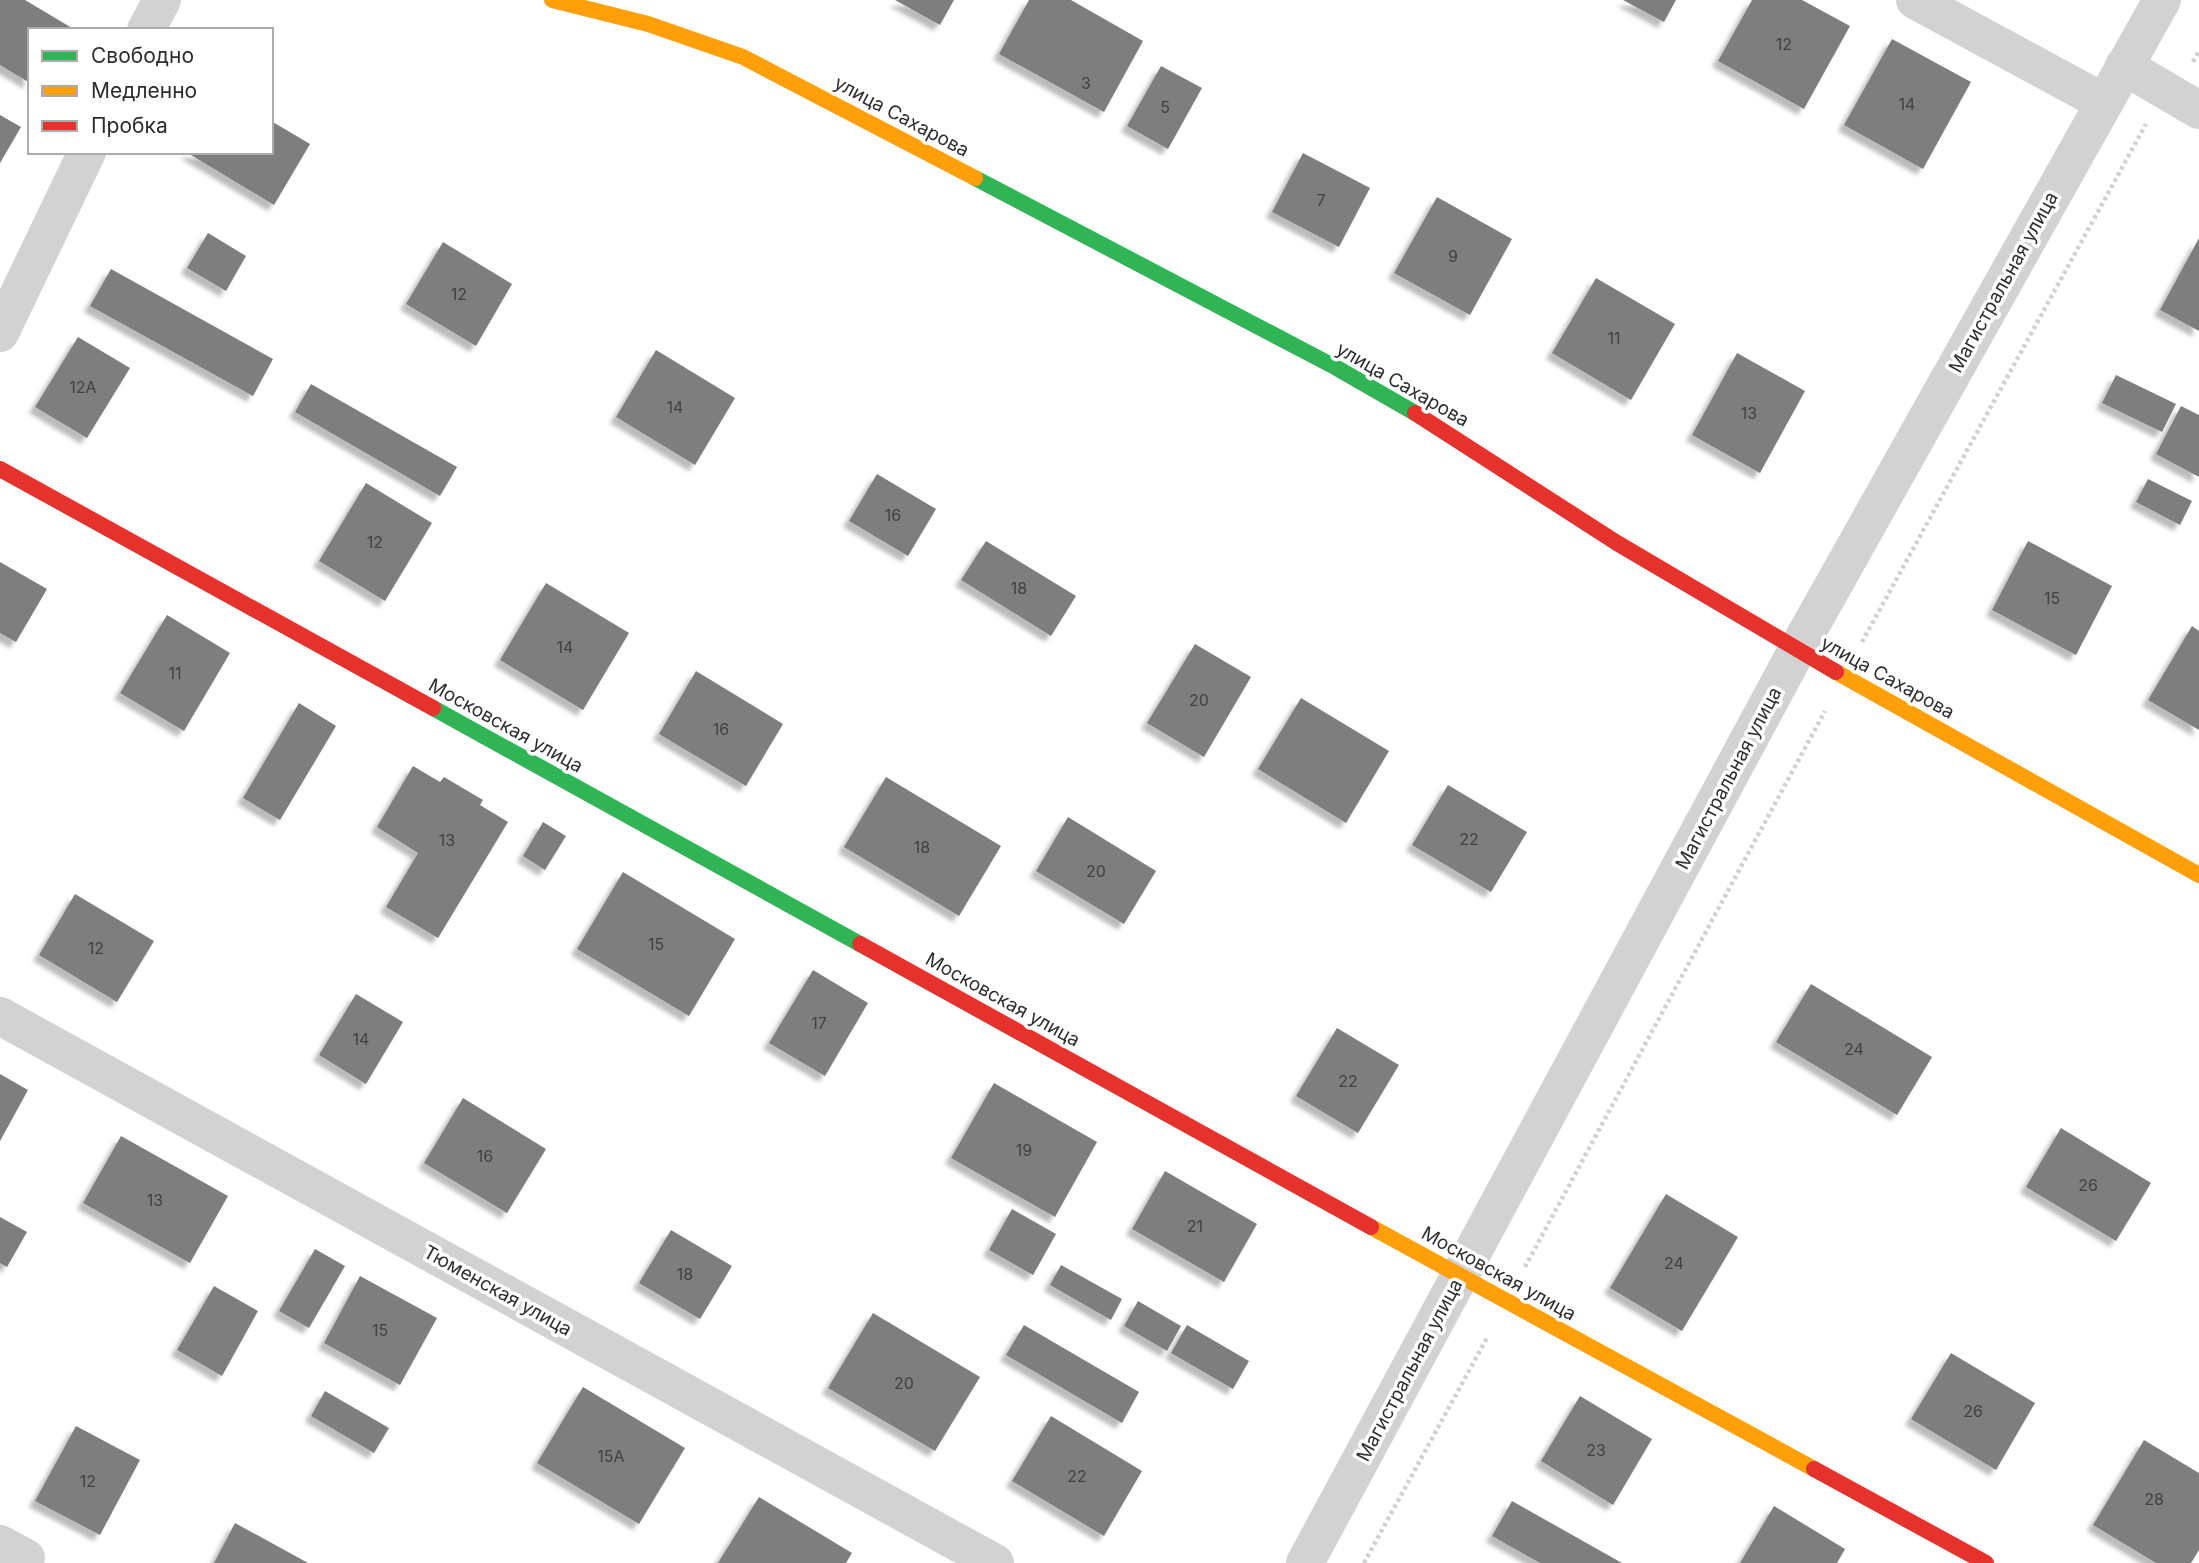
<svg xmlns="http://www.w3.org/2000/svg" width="2199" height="1563" font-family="Inter,sans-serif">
<defs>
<filter id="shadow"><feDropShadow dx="-6" dy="6" stdDeviation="2" flood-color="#0004"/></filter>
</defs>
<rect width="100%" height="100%" fill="#fff"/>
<!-- building -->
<g fill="#7e7e7e" filter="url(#shadow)">
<polygon points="0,0 25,0 72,28 71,30 30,30 30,83 0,65"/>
<polygon points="895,0 954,0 940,25"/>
<polygon points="1029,0 1071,0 1143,41 1104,112 999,54"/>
<polygon points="1623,0 1676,0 1664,22"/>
<polygon points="1752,0 1802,0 1850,26 1804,109 1718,61"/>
<polygon points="1892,39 1971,82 1923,169 1844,125"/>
<polygon points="1161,66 1202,88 1168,149 1127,126"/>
<polygon points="0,115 21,127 0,163"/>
<polygon points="271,121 310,144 274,205 186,152 271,152"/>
<polygon points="1303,153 1370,188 1339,247 1272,212"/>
<polygon points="1437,197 1512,239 1470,315 1394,273"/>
<polygon points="208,233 246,256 226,291 187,268"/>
<polygon points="2199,238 2199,331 2160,310"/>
<polygon points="443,242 512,284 476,346 406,304"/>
<polygon points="111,269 273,359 253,396 90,306"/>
<polygon points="1596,278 1675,324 1631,400 1552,353"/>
<polygon points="78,337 130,368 87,438 35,407"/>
<polygon points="656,350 735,398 695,465 616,417"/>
<polygon points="1737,353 1805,391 1760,473 1692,435"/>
<polygon points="2116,375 2176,404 2162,432 2102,403"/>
<polygon points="311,384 457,467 440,496 295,412"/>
<polygon points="2181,406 2199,415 2199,477 2156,454"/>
<polygon points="877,474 936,509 908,556 849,521"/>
<polygon points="2148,479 2192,501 2180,525 2136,502"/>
<polygon points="366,483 432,523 385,601 319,561"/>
<polygon points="986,541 1076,596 1051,636 961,580"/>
<polygon points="2028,541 2112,586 2076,655 1992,610"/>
<polygon points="0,562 47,589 16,642 0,633"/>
<polygon points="546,583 629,633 583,710 500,660"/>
<polygon points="167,615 230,653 184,731 120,693"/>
<polygon points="2192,626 2199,631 2199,730 2148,700"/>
<polygon points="1195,644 1251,677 1204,757 1147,723"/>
<polygon points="696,671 783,724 746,786 659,734"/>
<polygon points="1301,698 1389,751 1346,823 1258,769"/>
<polygon points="299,703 336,726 280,820 243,798"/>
<polygon points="413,766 440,782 444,777 483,800 480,805 508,822 438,938 386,907 418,853 377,827"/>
<polygon points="886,777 1001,846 959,916 844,847"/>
<polygon points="1448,785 1527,832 1491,892 1412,845"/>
<polygon points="1068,817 1156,871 1124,924 1036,871"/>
<polygon points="543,822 566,836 545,870 523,856"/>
<polygon points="623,872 735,939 689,1016 577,949"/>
<polygon points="75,894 154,941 117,1002 39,955"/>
<polygon points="813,970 868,1003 825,1076 769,1043"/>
<polygon points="1811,984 1932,1057 1897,1115 1776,1042"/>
<polygon points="356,994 403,1022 366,1084 319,1055"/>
<polygon points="1337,1028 1399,1065 1358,1133 1296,1096"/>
<polygon points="0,1074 28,1090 0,1141"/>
<polygon points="994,1083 1097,1142 1055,1217 951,1158"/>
<polygon points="463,1098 546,1149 507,1213 424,1163"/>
<polygon points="2061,1128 2151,1183 2116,1241 2026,1187"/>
<polygon points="121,1136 228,1196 190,1263 83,1203"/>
<polygon points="1165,1171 1257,1224 1224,1282 1132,1229"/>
<polygon points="1666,1194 1738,1237 1682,1331 1610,1288"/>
<polygon points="1012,1209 1056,1234 1033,1275 989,1250"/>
<polygon points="0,1217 27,1232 7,1267 0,1263"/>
<polygon points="671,1230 732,1266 700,1319 639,1283"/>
<polygon points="315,1249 345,1266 309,1328 279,1311"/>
<polygon points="1061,1265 1122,1299 1111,1320 1050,1285"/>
<polygon points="360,1276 437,1318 400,1385 324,1343"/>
<polygon points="214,1286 258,1311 222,1376 177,1350"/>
<polygon points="1138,1301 1181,1326 1167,1351 1124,1326"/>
<polygon points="873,1313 980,1377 935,1451 828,1388"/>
<polygon points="1024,1325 1139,1392 1122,1423 1006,1355"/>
<polygon points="1187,1325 1249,1361 1233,1389 1171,1353"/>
<polygon points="1951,1353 2035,1403 1996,1470 1911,1419"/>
<polygon points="583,1387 685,1448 639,1524 537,1463"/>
<polygon points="325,1391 389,1428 374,1453 311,1416"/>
<polygon points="1580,1396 1652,1439 1613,1505 1541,1461"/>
<polygon points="1051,1416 1142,1471 1104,1536 1012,1481"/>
<polygon points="76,1426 140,1460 100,1535 35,1501"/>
<polygon points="2144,1440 2199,1473 2199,1550 2191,1563 2156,1563 2093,1525"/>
<polygon points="759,1497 852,1553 846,1563 718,1563"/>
<polygon points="1512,1501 1622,1563 1540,1563 1492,1536"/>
<polygon points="1774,1506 1845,1549 1837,1563 1740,1563"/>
<polygon points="235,1523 308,1563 214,1563"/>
</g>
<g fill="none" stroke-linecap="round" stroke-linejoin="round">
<!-- path -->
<g stroke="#d1d1d1" stroke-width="4.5" stroke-dasharray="3.5 3.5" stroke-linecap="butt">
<polyline points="2193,62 2199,51"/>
<polyline points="1862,642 2146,124"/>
<polyline points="1525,1267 1825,711"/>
<polyline points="1364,1563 1488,1336"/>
</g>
<!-- street -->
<g stroke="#d2d2d2" stroke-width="38">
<polyline points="1915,0 2103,102"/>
<polyline points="146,30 162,0"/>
<polyline points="2124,66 2199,110"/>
<polyline points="0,333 87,152"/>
<polyline points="0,1016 995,1563"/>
<polyline points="0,1544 26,1558"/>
<polyline points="1305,1563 1797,650 2162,0"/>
</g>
<!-- fast -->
<g stroke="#30b455" stroke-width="16">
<polyline points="975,178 1335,367 1415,413"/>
<polyline points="433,708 860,944"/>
</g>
<!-- slow -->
<g stroke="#ff9f0a" stroke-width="16">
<polyline points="552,0 648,24 743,57 975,178"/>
<polyline points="1836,672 2199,875"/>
<polyline points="1371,1227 1814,1469"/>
</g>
<!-- jam -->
<g stroke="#e5322d" stroke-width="16">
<polyline points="1415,413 1617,543 1836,672"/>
<polyline points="0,469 433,708"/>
<polyline points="860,944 1371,1227"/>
<polyline points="1814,1469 1986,1563"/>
</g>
</g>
<g text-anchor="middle" stroke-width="7" stroke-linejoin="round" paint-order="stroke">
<!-- number labels -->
<g font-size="16" fill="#414141">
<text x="1784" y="50">12</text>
<text x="1086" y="89">3</text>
<text x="1907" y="110">14</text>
<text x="1165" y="113">5</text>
<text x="1321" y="206">7</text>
<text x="1453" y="262">9</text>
<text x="459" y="300">12</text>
<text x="1614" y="344">11</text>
<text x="83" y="393">12А</text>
<text x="675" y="413">14</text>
<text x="1749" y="419">13</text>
<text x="893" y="521">16</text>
<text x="375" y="548">12</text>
<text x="1019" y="594">18</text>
<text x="2052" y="604">15</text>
<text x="565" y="653">14</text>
<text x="175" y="679">11</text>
<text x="1199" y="706">20</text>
<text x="721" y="735">16</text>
<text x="1469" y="845">22</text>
<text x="447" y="846">13</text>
<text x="922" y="853">18</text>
<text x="1096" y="877">20</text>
<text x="656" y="950">15</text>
<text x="96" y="954">12</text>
<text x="819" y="1029">17</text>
<text x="361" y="1045">14</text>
<text x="1854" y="1055">24</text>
<text x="1348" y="1087">22</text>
<text x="1024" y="1156">19</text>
<text x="485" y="1162">16</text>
<text x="2088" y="1191">26</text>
<text x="155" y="1206">13</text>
<text x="1195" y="1232">21</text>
<text x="1674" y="1269">24</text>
<text x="685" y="1280">18</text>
<text x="380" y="1336">15</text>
<text x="904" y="1389">20</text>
<text x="1973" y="1417">26</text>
<text x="1596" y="1456">23</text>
<text x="611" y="1462">15А</text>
<text x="1077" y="1482">22</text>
<text x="88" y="1487">12</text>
<text x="2154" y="1505">28</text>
</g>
<!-- street labels -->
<g font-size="19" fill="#2d2d2d" stroke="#fff">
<text transform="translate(902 116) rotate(28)" y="7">улица Сахарова</text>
<text transform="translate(2003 282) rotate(-61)" y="7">Магистральная улица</text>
<text transform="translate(1403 384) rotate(30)" y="7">улица Сахарова</text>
<text transform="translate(1888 677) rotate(29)" y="7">улица Сахарова</text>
<text transform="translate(506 725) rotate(29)" y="7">Московская улица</text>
<text transform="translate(1728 778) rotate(-62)" y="7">Магистральная улица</text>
<text transform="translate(1003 999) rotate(29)" y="7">Московская улица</text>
<text transform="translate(1499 1273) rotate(29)" y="7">Московская улица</text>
<text transform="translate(498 1290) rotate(29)" y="7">Тюменская улица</text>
<text transform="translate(1409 1370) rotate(-62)" y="7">Магистральная улица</text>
</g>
</g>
<!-- legend -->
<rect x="28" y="28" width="245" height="126" fill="#ffffff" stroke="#ababab" stroke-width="2"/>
<rect x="42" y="51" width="35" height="10" fill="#30b455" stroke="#ababab" stroke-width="2"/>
<text x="91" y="63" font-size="21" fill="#2d2d2d">Свободно</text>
<rect x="42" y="86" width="35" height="10" fill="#ff9f0a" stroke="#ababab" stroke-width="2"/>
<text x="91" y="98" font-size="21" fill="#2d2d2d">Медленно</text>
<rect x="42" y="121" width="35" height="10" fill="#e5322d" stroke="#ababab" stroke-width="2"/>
<text x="91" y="133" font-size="21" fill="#2d2d2d">Пробка</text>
</svg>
